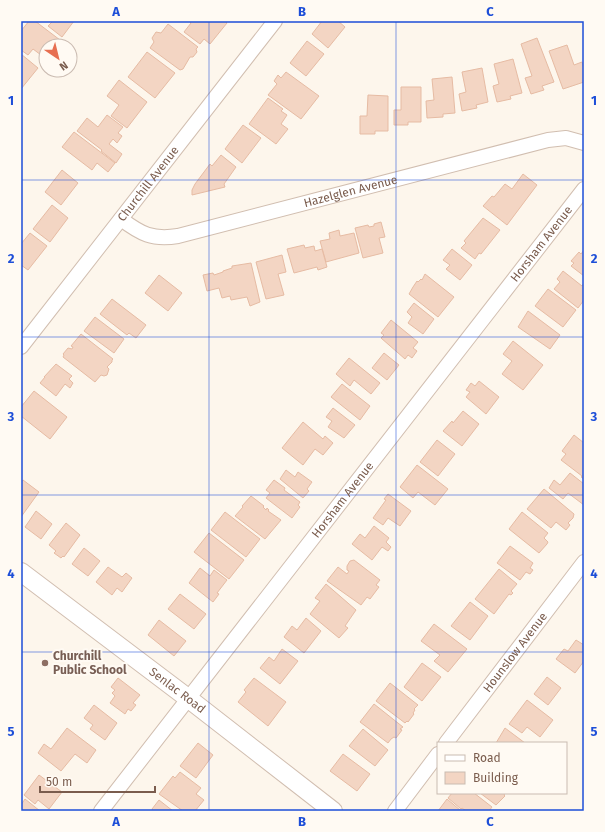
<svg xmlns="http://www.w3.org/2000/svg" width="605" height="832" font-family="'Fira Sans',sans-serif">
<rect width="100%" height="100%" fill="#fdf6ec"/>
<!-- building -->
<g fill="#f3d5c3" stroke="#e6bba3">
<polygon points="29,21 35,21 60,40 55,46 46,46 45,58 33,49 28,55 21,50 21,31"/>
<polygon points="53,21 74,21 62,37 48,26"/>
<polygon points="189,21 225,21 227,23 210,44 204,39 200,44 184,32 191,23"/>
<polygon points="322,21 338,21 345,27 328,48 312,34"/>
<polygon points="168,24 198,47 196,49 197,52 193,57 190,57 183,69 180,70 150,48 154,42 152,38 156,32 161,33"/>
<polygon points="537,38 554,82 542,86 544,90 531,94 525,78 532,76 521,44"/>
<polygon points="307,41 324,54 306,76 290,63"/>
<polygon points="567,45 574,65 582,62 584,69 584,82 563,89 549,51"/>
<polygon points="147,52 175,73 155,98 128,77"/>
<polygon points="21,54 38,68 21,89"/>
<polygon points="513,59 522,93 510,96 511,99 497,102 493,86 499,84 494,64"/>
<polygon points="482,68 488,102 476,105 477,108 462,111 459,94 466,92 462,72"/>
<polygon points="286,72 319,96 301,119 268,95 277,84 274,81 278,75 281,78"/>
<polygon points="452,77 455,113 443,114 443,117 427,118 426,101 434,100 432,79"/>
<polygon points="119,80 147,102 127,128 111,116 119,105 107,96"/>
<polygon points="401,87 421,87 421,122 408,122 408,125 394,125 394,110 401,110"/>
<polygon points="368,95 388,96 388,131 375,131 375,134 360,134 360,116 367,116"/>
<polygon points="268,98 283,109 281,111 287,115 281,124 288,129 276,144 249,124"/>
<polygon points="107,115 123,127 118,133 122,136 117,143 113,139 109,144 122,154 116,163 101,151 102,150 77,131 87,118 98,127"/>
<polygon points="243,125 261,138 242,163 225,149"/>
<polygon points="74,132 115,163 108,172 97,163 92,170 62,147"/>
<polygon points="221,155 236,167 224,184 225,187 192,195 192,190 195,184 210,164 212,166"/>
<polygon points="62,170 78,183 61,205 45,192"/>
<polygon points="523,174 537,185 507,225 483,206 492,196 494,197 505,184 512,189"/>
<polygon points="52,205 68,218 50,242 33,229"/>
<polygon points="483,218 500,230 481,254 479,253 475,259 461,248 466,243 464,241"/>
<polygon points="381,222 385,237 379,238 383,253 363,258 355,228 368,225 369,227 374,226 374,224"/>
<polygon points="339,230 340,236 354,233 359,253 326,262 320,241 330,239 329,233"/>
<polygon points="30,233 47,246 28,270 21,265 21,244"/>
<polygon points="304,245 305,248 314,246 315,251 322,249 327,267 318,270 317,267 294,273 287,249"/>
<polygon points="452,249 472,265 460,280 446,269 450,265 443,260"/>
<polygon points="584,250 584,276 571,266 574,263 571,261 579,252 581,254"/>
<polygon points="282,255 286,272 278,274 284,295 266,299 256,262"/>
<polygon points="251,263 260,302 250,306 247,297 231,300 230,296 222,298 219,288 207,291 203,275 213,273 214,275 223,272 223,271 232,268 232,266"/>
<polygon points="563,271 582,286 584,283 584,300 578,308 554,289 560,282 557,279"/>
<polygon points="425,274 454,297 438,317 409,294 413,287 417,281 418,282 421,279 422,280"/>
<polygon points="159,275 182,293 168,311 145,293"/>
<polygon points="548,289 576,310 563,327 535,306"/>
<polygon points="112,299 146,325 136,338 129,333 127,335 100,314"/>
<polygon points="414,303 434,319 423,334 408,323 412,317 407,312"/>
<polygon points="528,311 560,335 550,349 518,327"/>
<polygon points="95,317 124,339 114,353 84,331"/>
<polygon points="391,320 418,342 413,348 417,351 412,358 408,355 405,359 381,338 384,335 381,333"/>
<polygon points="81,334 113,359 112,360 112,362 107,367 109,369 107,375 104,376 101,375 95,382 63,357 64,355 63,354 68,348 72,349 73,347 71,346"/>
<polygon points="513,341 543,365 523,390 502,374 512,361 503,354"/>
<polygon points="384,353 399,365 387,380 372,368"/>
<polygon points="349,358 380,383 371,394 354,380 350,386 336,374"/>
<polygon points="56,364 72,376 69,379 73,383 70,388 65,384 56,396 40,383 45,377 44,377"/>
<polygon points="479,381 499,397 486,414 466,397 470,392 466,390 471,383 475,386"/>
<polygon points="342,384 370,406 360,420 331,397"/>
<polygon points="34,391 67,417 50,439 21,416 21,407"/>
<polygon points="333,408 355,425 344,438 328,427 332,421 326,417"/>
<polygon points="463,411 479,424 462,446 443,431 452,421 453,423"/>
<polygon points="303,422 323,439 325,436 333,443 323,455 315,449 303,465 282,448"/>
<polygon points="574,435 584,443 584,479 581,477 582,476 561,460 566,454 562,451"/>
<polygon points="437,440 455,454 438,476 420,462"/>
<polygon points="417,465 448,489 435,505 418,492 413,498 400,487"/>
<polygon points="286,470 295,477 298,472 312,482 307,489 309,491 303,498 280,479"/>
<polygon points="570,473 584,484 584,505 568,493 563,499 549,488 554,480 560,485"/>
<polygon points="23,480 39,492 21,517 21,483"/>
<polygon points="274,480 285,488 284,490 300,502 298,505 300,507 292,518 266,498 270,493 266,490"/>
<polygon points="544,489 574,514 573,518 568,523 570,525 566,530 556,522 551,528 527,509"/>
<polygon points="388,494 411,511 400,526 388,518 383,525 373,518 386,500 384,499"/>
<polygon points="251,496 264,506 263,507 266,510 267,508 269,510 268,511 281,520 265,539 235,516 243,507 242,506"/>
<polygon points="36,511 52,524 41,539 25,527"/>
<polygon points="225,512 260,539 246,557 211,530"/>
<polygon points="522,512 548,533 544,538 548,542 547,544 539,553 509,529"/>
<polygon points="66,523 80,535 64,557 63,556 61,558 54,553 56,551 49,545"/>
<polygon points="374,526 389,538 386,542 391,547 388,551 382,547 372,560 352,544 360,534 365,538"/>
<polygon points="209,533 244,560 229,579 194,552"/>
<polygon points="510,546 533,563 530,568 533,570 530,574 526,572 520,580 497,563"/>
<polygon points="84,548 100,561 88,576 72,564"/>
<polygon points="354,560 380,580 376,585 379,587 370,599 367,597 361,605 327,581 338,567 347,574 349,571 347,570 347,566 350,561"/>
<polygon points="108,567 122,577 126,573 132,578 122,592 117,588 112,595 96,582"/>
<polygon points="200,568 210,576 214,570 227,580 217,593 219,594 213,602 189,583"/>
<polygon points="499,569 517,584 511,591 513,593 511,595 509,594 494,614 475,599"/>
<polygon points="326,584 356,610 345,626 348,628 339,638 310,614 320,601 315,598"/>
<polygon points="180,594 206,614 194,629 168,609"/>
<polygon points="470,602 488,616 470,640 451,626"/>
<polygon points="306,618 321,631 304,653 284,637 292,626 297,630"/>
<polygon points="159,620 186,641 174,656 148,635"/>
<polygon points="434,624 467,649 448,672 434,661 440,655 421,641"/>
<polygon points="576,640 584,645 584,661 575,673 556,659 564,649 568,651"/>
<polygon points="282,649 298,661 280,684 260,668 269,657 274,661"/>
<polygon points="422,663 441,677 422,701 404,687"/>
<polygon points="547,677 561,688 548,705 534,694"/>
<polygon points="118,678 140,695 133,703 136,705 131,711 128,709 125,714 110,703 115,696 112,693 115,690 111,687"/>
<polygon points="254,678 286,702 268,726 238,702 246,692 244,690"/>
<polygon points="390,683 418,705 414,709 415,710 413,713 414,714 408,722 407,721 405,723 376,701"/>
<polygon points="527,700 553,720 540,737 527,727 522,733 509,724"/>
<polygon points="374,704 403,727 400,729 402,730 396,738 394,737 391,739 388,743 360,722"/>
<polygon points="94,705 117,723 105,740 90,729 93,725 84,718"/>
<polygon points="67,728 96,750 87,763 75,754 61,771 38,753 44,744 51,749"/>
<polygon points="505,728 525,743 496,743"/>
<polygon points="363,729 388,750 375,766 349,746"/>
<polygon points="198,743 213,755 196,778 180,766"/>
<polygon points="343,754 370,774 357,791 330,771"/>
<polygon points="180,772 201,788 196,794 204,800 195,811 183,811 159,794 173,776 175,778"/>
<polygon points="39,775 62,792 49,809 38,800 35,804 24,795"/>
<polygon points="452,793 474,793 492,807 489,811 466,811 462,808 461,809 448,798"/>
<polygon points="480,793 505,793 504,795 505,796 496,805"/>
<polygon points="25,799 40,811 21,811 21,805"/>
<polygon points="447,799 460,810 460,811 438,811"/>
<polygon points="159,800 173,811 153,811 152,809"/>
</g>
<g fill="none" stroke-linecap="round" stroke-linejoin="round">
<!-- minor casing -->
<g stroke="#d1beb0" stroke-width="16">
<g id="minor">
<path id="s1" d="M121,219c20,15 31,21 57,17l370,-96 18,-2 18,5"/>
<path id="s2" d="M21,347l254,-326"/>
<path id="s3" d="M446,743l138,-181"/>
<path id="s4" d="M101,811l483,-622"/>
<polyline points="395,811 438,754"/>
</g>
</g>
<!-- tertiary casing -->
<g stroke="#d1beb0" stroke-width="20">
<g id="tertiary">
<path id="s5" d="M21,572l168,127 144,112"/>
</g>
</g>
<!-- minor -->
<use href="#minor" stroke="#fff" stroke-width="14"/>
<!-- tertiary -->
<use href="#tertiary" stroke="#fff" stroke-width="18"/>
</g>
<!-- grid -->
<path fill="none" stroke="#1d4ed8" stroke-width="1" stroke-opacity="0.55" d="M209,21v790M396,21v790M21,180h563M21,337h563M21,495h563M21,652h563"/>
<!-- markers -->
<circle fill="#8d6e63" stroke="#fffaf3" stroke-width="1.5" cx="45" cy="663" r="4"/>
<g text-anchor="middle" stroke-width="4" stroke-linejoin="round" paint-order="stroke">
<!-- street labels -->
<g font-size="12" fill="#7a5c4d" stroke="#fffaf3">
<text dy="4" stroke="none"><textPath href="#s2" startOffset="207">Churchill Avenue</textPath></text>
<text dy="4" stroke="none"><textPath href="#s1" startOffset="240">Hazelglen Avenue</textPath></text>
<text dy="4" stroke="none"><textPath href="#s4" startOffset="718">Horsham Avenue</textPath></text>
<text dy="4" stroke="none"><textPath href="#s4" startOffset="394">Horsham Avenue</textPath></text>
<text dy="4" stroke="none"><textPath href="#s3" startOffset="114">Hounslow Avenue</textPath></text>
<text dy="4" stroke="none"><textPath href="#s5" startOffset="196">Senlac Road</textPath></text>
</g>
<!-- education labels -->
<g font-size="12" font-weight="bold" fill="#785e54" stroke="#fffaf3" text-anchor="start">
<text x="53" y="660">Churchill<tspan x="53" dy="14">Public School</tspan></text>
</g>
</g>
<!-- border -->
<rect width="605" height="832" fill="none" stroke="#fffaf3" stroke-width="44"/>
<!-- legend -->
<rect x="437" y="742" width="130" height="52" fill="#fffaf3" stroke="#cabbb1"/>
<rect x="445" y="755" width="20" height="6" fill="#ffffff" stroke="#cabbb1"/>
<text x="473" y="762" font-size="12" fill="#7a5c4d">Road</text>
<rect x="445" y="772" width="20" height="12" fill="#f3d5c3" stroke="#cabbb1"/>
<text x="473" y="782" font-size="12" fill="#7a5c4d">Building</text>
<!-- north arrow -->
<g transform="translate(58 58) rotate(145)"><circle r="19" fill="#fffaf3" stroke="#cabbb1"/>
<path d="M0-3L7 15L0 10L-7 15Z" fill="#e76f51"/>
<text y="-6" font-size="11" font-weight="bold" text-anchor="middle" fill="#7a5c4d">N</text>
</g>
<!-- scale -->
<path d="M40 786v6h115v-6" fill="none" stroke="#7a5c4d" stroke-width="2"/>
<text x="46" y="786" font-size="12" fill="#7a5c4d" stroke="#fffaf3" stroke-width="3" paint-order="stroke">50 m</text>
<rect x="22" y="22" width="561" height="788" fill="none" stroke="#1d4ed8" stroke-width="1.5"/>
<g font-size="13" text-anchor="middle" font-weight="bold" fill="#1d4ed8">
<text x="116" y="16">A</text>
<text x="302" y="16">B</text>
<text x="490" y="16">C</text>
<text x="11" y="105">1</text>
<text x="594" y="105">1</text>
<text x="11" y="263">2</text>
<text x="594" y="263">2</text>
<text x="11" y="421">3</text>
<text x="594" y="421">3</text>
<text x="11" y="578">4</text>
<text x="594" y="578">4</text>
<text x="11" y="736">5</text>
<text x="594" y="736">5</text>
<text x="116" y="826">A</text>
<text x="302" y="826">B</text>
<text x="490" y="826">C</text>
</g>
</svg>
